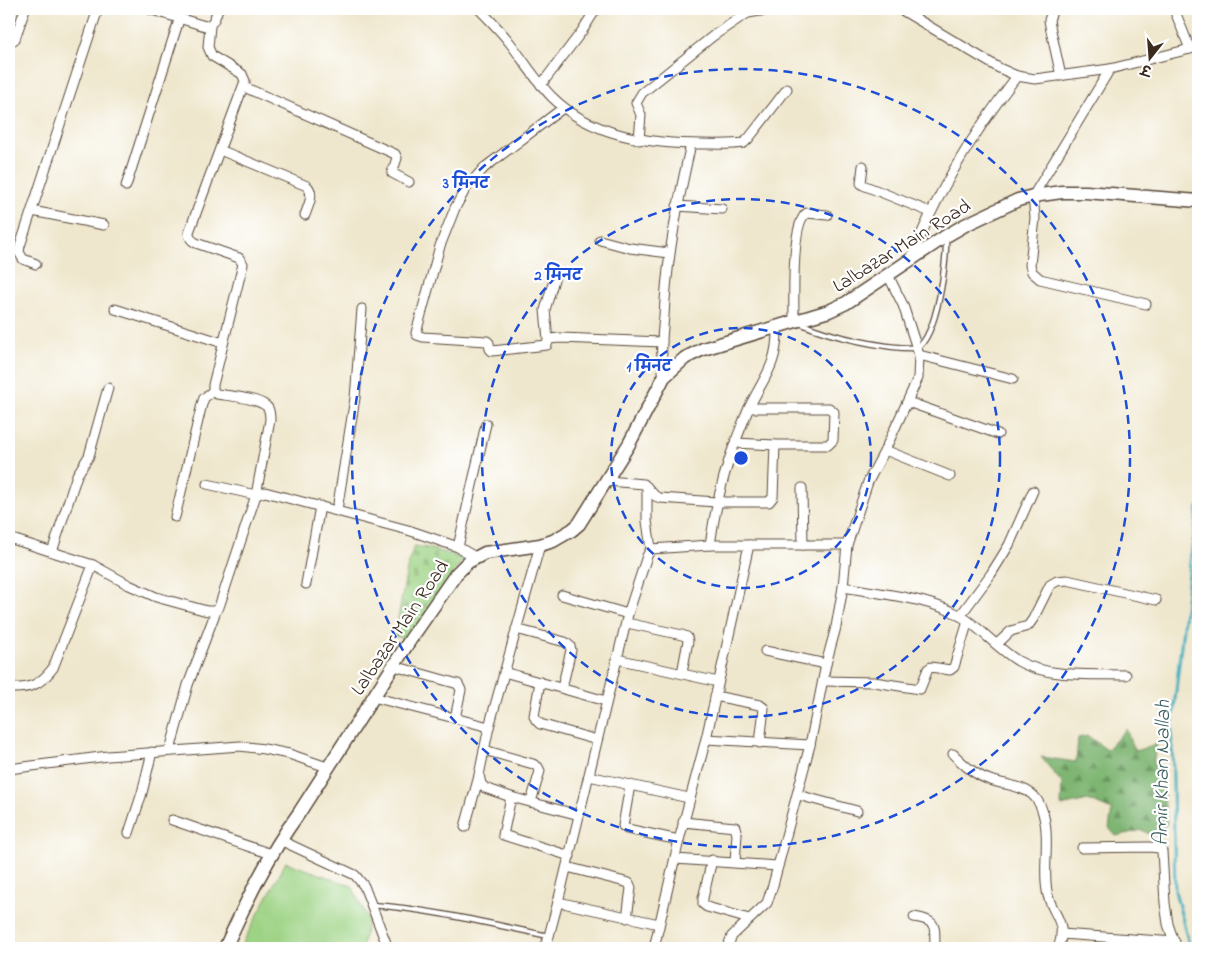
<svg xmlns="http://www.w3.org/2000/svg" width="1207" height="957" font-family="'Indie Flower','Playpen Sans Deva',sans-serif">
<defs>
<pattern id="forest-firs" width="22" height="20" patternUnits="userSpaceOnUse" patternTransform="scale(1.25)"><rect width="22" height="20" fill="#7eb572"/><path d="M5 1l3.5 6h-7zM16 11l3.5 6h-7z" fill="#68935d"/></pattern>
<pattern id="cemetery-stones" width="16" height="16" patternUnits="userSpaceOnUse" patternTransform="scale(1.25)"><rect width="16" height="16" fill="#9dd384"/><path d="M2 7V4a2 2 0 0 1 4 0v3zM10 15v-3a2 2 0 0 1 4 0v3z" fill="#88b572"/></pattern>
</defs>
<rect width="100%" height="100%" fill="#fff"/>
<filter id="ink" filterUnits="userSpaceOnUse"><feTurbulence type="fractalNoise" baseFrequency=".02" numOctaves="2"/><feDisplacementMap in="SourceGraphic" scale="10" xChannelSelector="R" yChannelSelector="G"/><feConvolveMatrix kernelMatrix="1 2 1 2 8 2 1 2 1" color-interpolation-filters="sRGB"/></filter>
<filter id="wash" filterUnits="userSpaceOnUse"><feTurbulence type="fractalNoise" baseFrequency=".0096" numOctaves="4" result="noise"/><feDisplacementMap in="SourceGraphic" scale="20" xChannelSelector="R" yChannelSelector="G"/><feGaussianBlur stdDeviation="1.12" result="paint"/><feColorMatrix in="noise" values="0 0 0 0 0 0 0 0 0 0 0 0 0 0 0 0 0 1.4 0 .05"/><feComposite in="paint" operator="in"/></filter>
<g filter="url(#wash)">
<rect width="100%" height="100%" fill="#efe7cd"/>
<!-- forest -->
<polygon fill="url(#forest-firs)" stroke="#5c7048" points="1126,729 1135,751 1157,744 1153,763 1161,770 1167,824 1152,836 1142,830 1116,836 1109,828 1112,810 1088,800 1061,806 1062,783 1041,757 1076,762 1078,738 1088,736 1107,750"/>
<!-- cemetery -->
<polygon fill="url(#cemetery-stones)" stroke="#6c7e51" points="414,546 427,548 464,558 408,639 395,636 407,569"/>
<!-- pitch -->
<polygon fill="#9dd384" stroke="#6c7e51" points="286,862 352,886 368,920 362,948 240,948"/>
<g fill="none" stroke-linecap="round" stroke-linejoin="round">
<!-- stream -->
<polyline stroke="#41aebf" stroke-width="3" points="1190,948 1175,891 1172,727 1191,555 1198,507"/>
</g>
</g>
<g filter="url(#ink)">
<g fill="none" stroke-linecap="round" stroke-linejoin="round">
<!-- service casing -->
<g stroke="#564638" stroke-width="7">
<g id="service">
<path d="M800,323c28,13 86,26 117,25 20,-12 30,-86 29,-110"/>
<path d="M371,905c60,4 119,19 178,31"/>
</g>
</g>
<!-- minor casing -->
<g stroke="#564638" stroke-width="11">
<g id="minor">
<path d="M149,9l56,17c9,-1 10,-9 13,-17"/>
<path d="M479,9c11,11 22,22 31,34 14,18 26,38 42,54 39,39 98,47 150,47 14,0 28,1 42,-1l5,-5 38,-49"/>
<polyline points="900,9 999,68 1017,76 1035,79 1110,69 1198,47"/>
<polyline points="1053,9 1049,20 1050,26 1061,76"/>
<polyline points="1174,9 1190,49"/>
<polyline points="9,43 15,39 25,9"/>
<polyline points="1110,69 1033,196 1035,218 1030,265 1032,272 1040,279 1146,304"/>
<polyline points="541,85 582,31 596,9"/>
<polyline points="244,87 395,154 397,158 392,173 409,182"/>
<polyline points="563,108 484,168 466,188 455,208 440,246 416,333 417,335 423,337 487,341 489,343 490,349 492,351 547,345 549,339 560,338 662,342"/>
<polyline points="639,140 641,115 636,103 642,93 713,36 741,17 748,13 772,9"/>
<path d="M220,150l87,36c8,8 1,20 -2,29"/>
<polyline points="863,166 861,183 863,185 930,212"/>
<polyline points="126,186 179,20"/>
<polyline points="677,206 722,209"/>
<polyline points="32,211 104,225"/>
<polyline points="600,240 630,248 669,253"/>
<path d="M912,257c25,-66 62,-125 105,-181"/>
<polyline points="36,264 23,259 19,252 20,246 98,9"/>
<polyline points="115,309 223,343"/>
<path d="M794,320c0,-18 -3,-99 13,-107l20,2"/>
<polyline points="548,340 545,310 556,273"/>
<polyline points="919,355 1013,379"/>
<path d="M664,377c-4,-20 -2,-41 0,-61 3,-59 14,-115 27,-172"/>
<polyline points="908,402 998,434"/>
<polyline points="735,443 775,445 828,445 833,440 834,412 829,408 749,408"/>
<polyline points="885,450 950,476"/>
<polyline points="607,481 644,484 655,496 660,498 716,502 769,502 773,497 775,445"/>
<polyline points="207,484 256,495 265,492 408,530 458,547 475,557"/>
<polyline points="647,487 647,521 651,549"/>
<polyline points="802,488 803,545"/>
<polyline points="337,510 355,398 362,309"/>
<polyline points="175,517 202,404 204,398 213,391"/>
<polyline points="9,538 93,565 129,585 156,597 207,611 216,611"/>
<polyline points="540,545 489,727 479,775 481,784 485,788 511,797 579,815"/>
<path d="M710,545c5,-36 13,-71 26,-105 4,-10 8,-21 13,-32 15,-32 29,-42 28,-82"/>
<polyline points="458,547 486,424"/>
<polyline points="52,552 77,475 89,456 108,388"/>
<polyline points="306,584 320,506"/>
<path d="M843,587c34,6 75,10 108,24 25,11 43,35 67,50 29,17 75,13 108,14"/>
<polyline points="562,595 628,614"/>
<polyline points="960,616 991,574 1009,545 1033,491"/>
<polyline points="627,623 682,635 687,637 688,641 682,673"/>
<polyline points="516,629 565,642 570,646 571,650 562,688"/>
<polyline points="997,644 1011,631 1028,626 1033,619 1050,585 1057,581 1067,580 1156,600"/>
<polyline points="765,651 826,664"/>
<polyline points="617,659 718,682"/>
<polyline points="394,666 458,684 461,690 455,718"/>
<polyline points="504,672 606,701"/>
<polyline points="823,681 874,682 920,689 928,669 931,667 950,670 954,667 968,621"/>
<polyline points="540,682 534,716 536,720 540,724 597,740"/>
<path d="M9,688c21,1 31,-3 44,-20l40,-103"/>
<polyline points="715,696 760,705 764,708 760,743"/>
<polyline points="373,697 489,727"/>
<polyline points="706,739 810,745"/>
<path d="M170,750l18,-65 28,-74 3,-4 37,-112 14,-75c0,-5 0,-8 -2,-12 -7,-10 -39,-12 -51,-14l-4,-3v-6l30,-121 -4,-6 -43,-15c-5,-3 -7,-5 -7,-11l56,-151 -3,-7 -30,-18 -4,-9 2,-21"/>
<polyline points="484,750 533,764 538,767 540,771 531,802"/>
<path d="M953,754c11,11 22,21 37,26 29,9 49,5 55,42 4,23 -2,46 2,69 3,22 22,30 11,57"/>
<polyline points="9,769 108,756 240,746 264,749 289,754 327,767"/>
<polyline points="589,776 689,798"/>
<polyline points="630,785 623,826 627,829 679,840"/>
<polyline points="798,795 857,811"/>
<polyline points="511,797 503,835 570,856"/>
<polyline points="172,820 271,854"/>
<polyline points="683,822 735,827 737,834 735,862"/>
<polyline points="465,827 479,776"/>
<polyline points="129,833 142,793 152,752"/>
<polyline points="280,840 355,875 364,886 388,948"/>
<polyline points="1082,848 1149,847 1159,848 1162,851 1165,903 1168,924 1176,948"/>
<polyline points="675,859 778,866"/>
<polyline points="712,860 703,898 703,904 707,907 749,919"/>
<polyline points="567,867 629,883 631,888 627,918"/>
<polyline points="558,902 659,924"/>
<path d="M914,917c25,4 20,9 21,31"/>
<polyline points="1061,934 1175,942"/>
<polyline points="544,948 549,936 558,902 628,614 647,556 651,549 710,545 847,545"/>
<polyline points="654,948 679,840 706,739 749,545"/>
<polyline points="727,948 732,936 767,903 773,885 810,745 826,664 836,627 843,587 847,545 868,482 885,450 918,378 919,355 903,305 888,275"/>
</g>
</g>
<!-- secondary casing -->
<g stroke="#564638" stroke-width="15">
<path id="secondary" d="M225,948c22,-48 42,-91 74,-135l111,-173 46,-66 12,-12 17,-9 55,-8 13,-4 19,-11 7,-6 50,-80 35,-67 21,-19 18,-9 126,-38 17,-8 100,-67 19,-11 53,-25 15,-4 29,-4h24l112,9"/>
</g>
<!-- service -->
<use href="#service" stroke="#fff" stroke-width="4.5"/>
<!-- minor -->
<use href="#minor" stroke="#fff" stroke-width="9"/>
<!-- secondary -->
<use href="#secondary" stroke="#fff" stroke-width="12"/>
</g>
</g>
<!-- distance rings -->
<g fill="none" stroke="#1d4ed8" stroke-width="2.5" stroke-dasharray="9 6">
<circle cx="741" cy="458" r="130"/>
<circle cx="741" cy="458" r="259"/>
<circle cx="741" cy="458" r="389"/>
</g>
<g text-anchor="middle" stroke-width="4.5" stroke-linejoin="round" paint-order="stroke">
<!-- street labels -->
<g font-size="20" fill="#3b2a1e" stroke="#fff">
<text transform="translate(901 245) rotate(-32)" y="7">Lalbazar Main Road</text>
<text transform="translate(399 627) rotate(-56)" y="7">Lalbazar Main Road</text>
</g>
<!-- water labels -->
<g font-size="21" font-style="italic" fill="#3d5f5e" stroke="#fff">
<text transform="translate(1161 773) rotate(-89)" y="7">Amir Khan Nallah</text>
</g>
</g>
<circle cx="741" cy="458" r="8" fill="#1d4ed8" stroke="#fff" stroke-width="2.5"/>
<g font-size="15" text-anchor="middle" font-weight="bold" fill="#1d4ed8" stroke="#fff" stroke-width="4.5" stroke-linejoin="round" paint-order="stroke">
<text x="466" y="188">3 मिनट</text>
<text x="558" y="280">2 मिनट</text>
<text x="649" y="371">1 मिनट</text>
</g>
<!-- margin -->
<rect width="1207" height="957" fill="none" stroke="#fff" stroke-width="30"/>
<!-- north arrow -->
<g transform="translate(1150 58) rotate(197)" stroke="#ffffff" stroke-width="4" paint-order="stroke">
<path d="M0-4L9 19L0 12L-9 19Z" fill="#3b2a1e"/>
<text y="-8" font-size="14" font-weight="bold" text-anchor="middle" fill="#3b2a1e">उ</text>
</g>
</svg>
